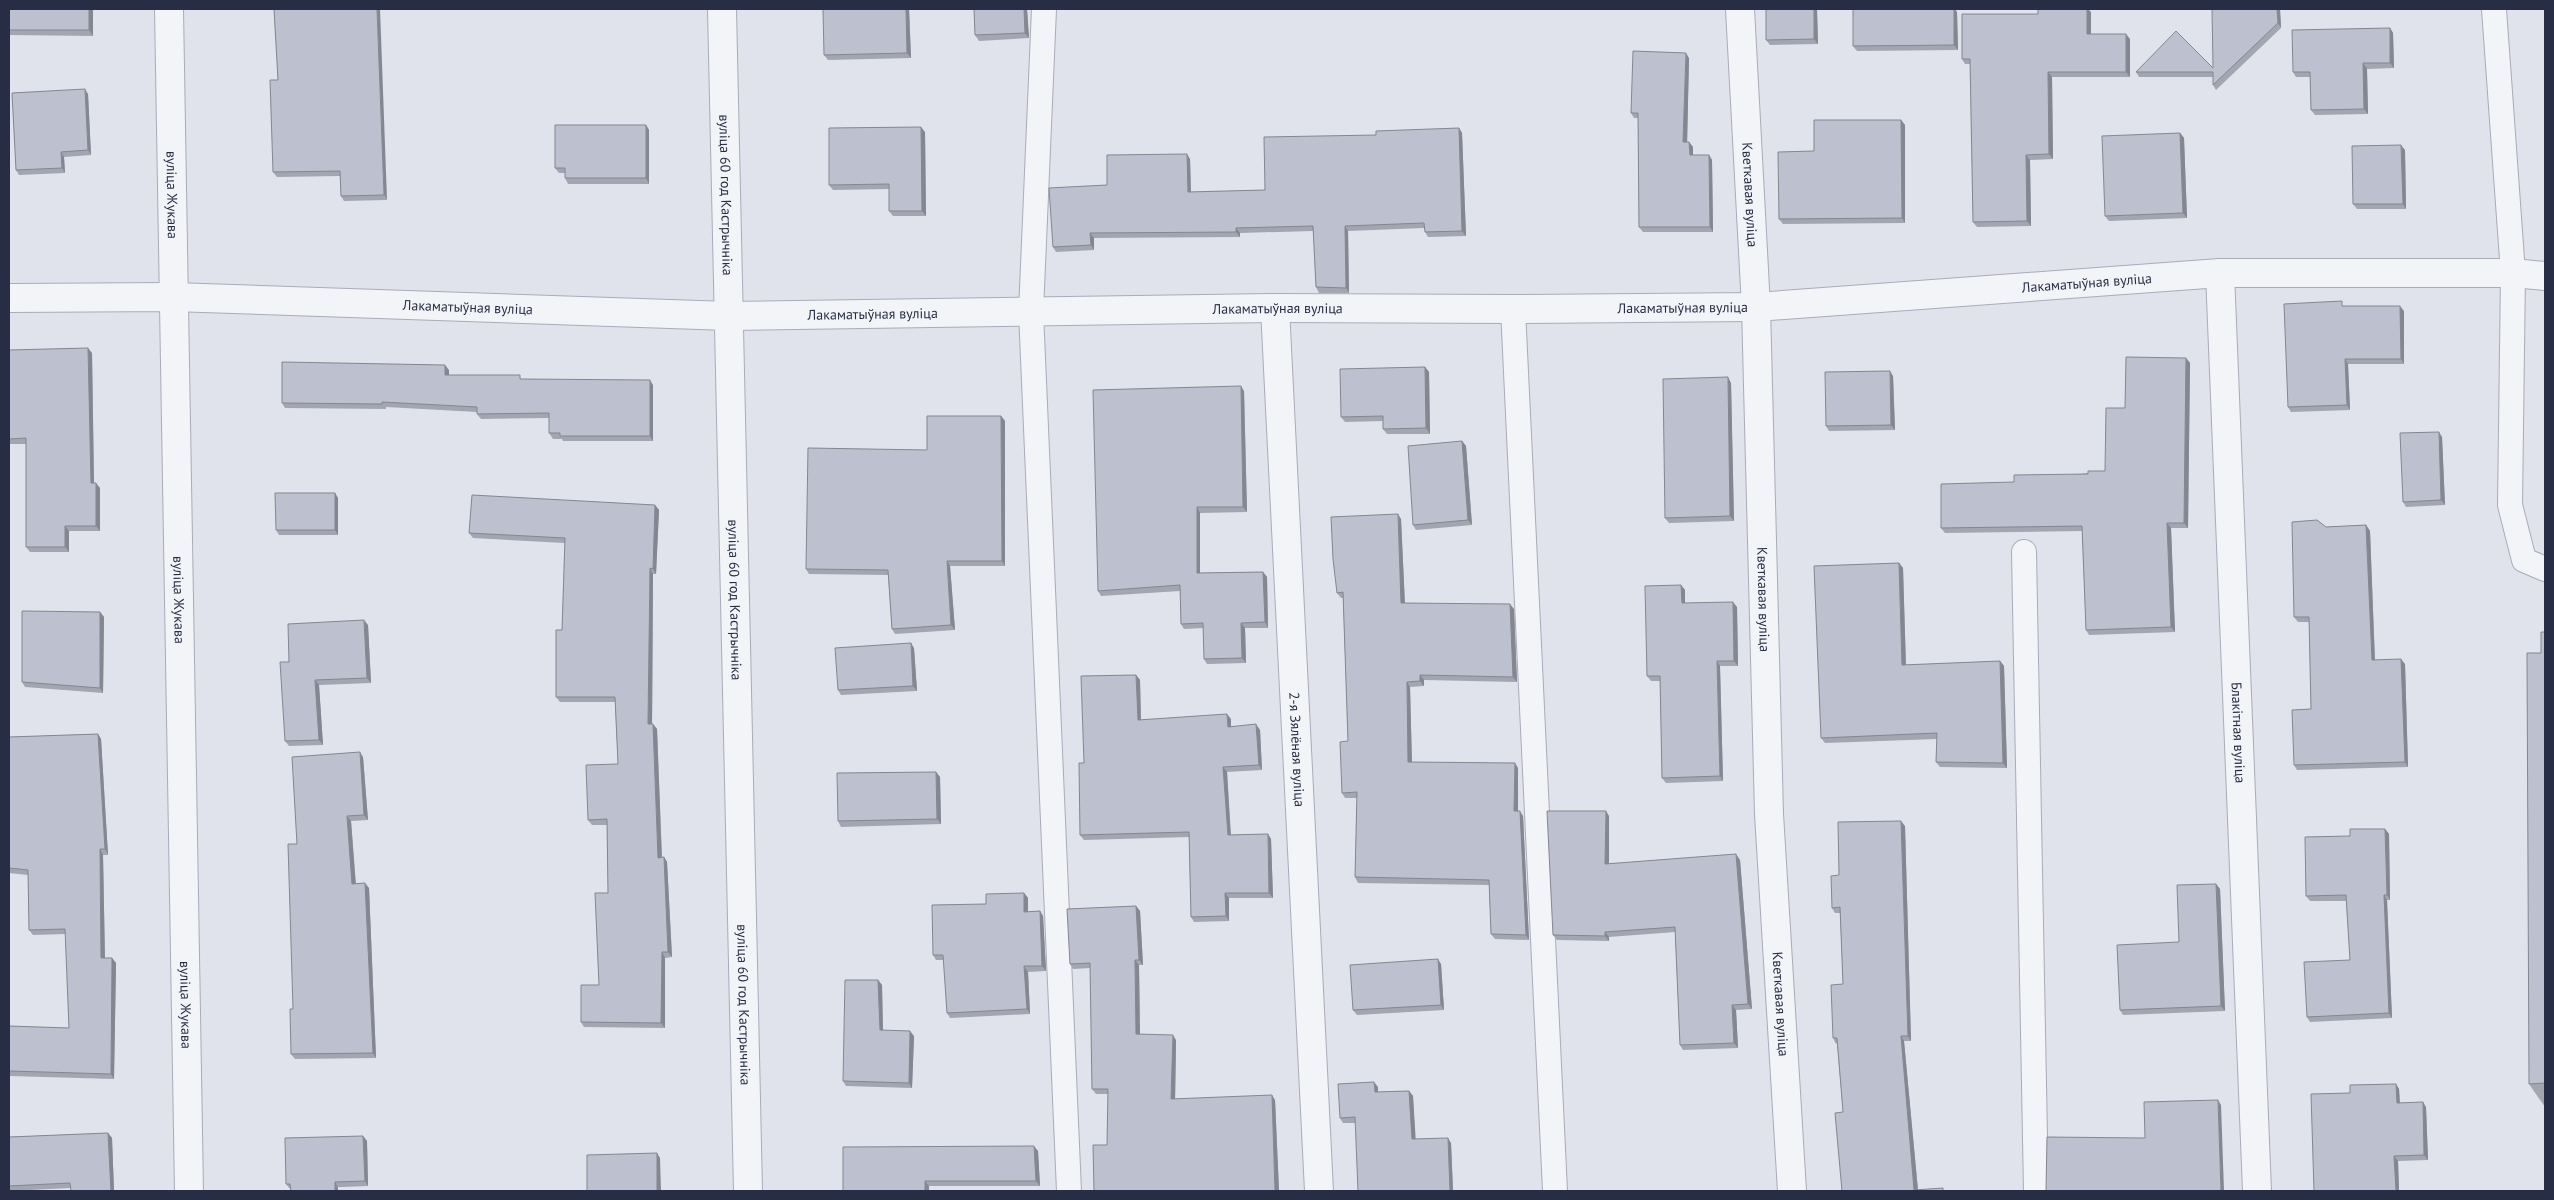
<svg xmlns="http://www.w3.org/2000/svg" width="2554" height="1200" font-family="'PT Sans',sans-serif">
<rect width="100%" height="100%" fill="#e0e3eb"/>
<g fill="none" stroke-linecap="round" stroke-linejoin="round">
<!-- service casing -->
<g stroke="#a8acb9" stroke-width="26">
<g id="service">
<polyline points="1044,9 1031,312 1069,1191"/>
<polyline points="2494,9 2513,273 2510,505 2524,560 2545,569"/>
<polyline points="1513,309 1555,1191"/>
<polyline points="2024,552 2036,1191"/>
</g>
</g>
<!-- minor casing -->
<g stroke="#a8acb9" stroke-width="30">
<g id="minor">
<path id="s1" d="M169,9l20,1182"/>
<path id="s2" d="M722,9l26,1182"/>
<path id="s3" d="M1740,9l16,298 13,507 23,377"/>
<path id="s4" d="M2220,273l37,918"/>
<path id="s5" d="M9,298l164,-1 556,19 546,-8 238,1 243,-2 464,-34h293l32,3"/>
<path id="s6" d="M1275,308l44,883"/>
</g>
</g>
<!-- service -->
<use href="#service" stroke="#f3f4f8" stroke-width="24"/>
<!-- minor -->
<use href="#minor" stroke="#f3f4f8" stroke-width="28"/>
</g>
<!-- wall -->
<g fill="#a3a5b1">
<polygon points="9,9 93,9 93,36 9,35"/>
<polygon points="274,9 387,200 344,201 341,196 340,176 277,177 273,172 278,80"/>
<polygon points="909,9 911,58 828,60 824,55"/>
<polygon points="974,9 1027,9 1029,38 979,41 975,35"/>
<polygon points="1817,9 1818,44 1770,45 1766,40"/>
<polygon points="2280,9 2281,28 2216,90 2213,85 2213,77 2139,77 2136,72 2213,68"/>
<polygon points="1957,12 1958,50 1857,51 1853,46"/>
<polygon points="2091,12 2091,34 2130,39 2130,77 2052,77 2053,159 2030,160 2031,226 1977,227 1973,222 1970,64 1965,64 1962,59 2038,14"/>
<polygon points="2390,28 2393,33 2394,68 2367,69 2368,114 2315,115 2311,110 2310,77 2296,77 2293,72"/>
<polygon points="1689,58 1687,142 1689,142 1693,147 1693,155 1709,155 1712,160 1713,232 1643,232 1639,227 1638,118 1634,118 1631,113"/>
<polygon points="88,94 91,155 64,157 65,173 19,175 16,170"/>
<polygon points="1901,120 1905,125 1905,223 1783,224 1779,219 1814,151"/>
<polygon points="646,125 649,130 649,184 568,184 565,178 565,173 559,173 555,168"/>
<polygon points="1459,128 1462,133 1466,236 1428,237 1425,232 1424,228 1348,231 1349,293 1319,293 1316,287 1313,231 1240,233 1240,237 1094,238 1094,250 1056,252 1053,247 1107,185 1190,159 1191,192 1265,190 1376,135"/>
<polygon points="925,132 926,216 893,216 889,211 889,189 833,190 829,185"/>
<polygon points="2180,133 2184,138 2187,218 2109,221 2105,216"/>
<polygon points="2405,150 2406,209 2357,209 2353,204"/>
<polygon points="2345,306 2404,311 2404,364 2348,364 2350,410 2291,412 2288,407"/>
<polygon points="9,350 92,353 94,483 100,488 100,531 69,531 69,552 30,552 26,547 26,444 9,444"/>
<polygon points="2186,358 2190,363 2188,528 2171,528 2175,632 2089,635 2086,630 2082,531 1945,533 1941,528 2014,482 2105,471 2125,408"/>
<polygon points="1425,367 1429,372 1430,434 1387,434 1383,429 1383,421 1345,422 1341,417"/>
<polygon points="449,370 449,375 523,379 653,385 653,441 563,441 562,439 553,439 549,433 549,418 481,419 477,414 477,412 386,407 386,409 285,408 282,403"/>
<polygon points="1893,376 1895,430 1829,431 1826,426"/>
<polygon points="1731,383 1734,521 1669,523 1665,518"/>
<polygon points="1244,391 1247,512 1200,513 1200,573 1263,572 1267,577 1268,628 1245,628 1246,663 1207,664 1204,659 1204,628 1184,629 1181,624 1180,591 1101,596 1098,591"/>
<polygon points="1001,416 1005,421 1005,566 950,566 955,630 895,634 892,629 888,575 809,574 806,569 927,450"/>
<polygon points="2442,437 2445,505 2406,507 2403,502"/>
<polygon points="1462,441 1466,446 1472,525 1416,530 1413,525"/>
<polygon points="335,493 338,498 338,535 279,535 276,530"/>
<polygon points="655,505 659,510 656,574 653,574 652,724 653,724 657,729 662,857 664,857 667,862 672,957 665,958 665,1028 584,1027 581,1022 599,985 608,893 607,825 592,825 588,820 618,764 615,702 560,702 556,697 562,630 565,543 473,538 469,533"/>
<polygon points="1401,519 1405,603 1514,609 1517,682 1424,680 1424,686 1410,687 1412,762 1518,768 1518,811 1523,816 1529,940 1495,939 1491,934 1489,885 1358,883 1355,877 1357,798 1345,798 1342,793 1348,741 1343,598 1341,598 1337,593"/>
<polygon points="2366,525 2370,531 2375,660 2405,664 2408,767 2297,770 2294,765 2311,709 2309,622 2298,622 2294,617 2326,527"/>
<polygon points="1899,563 1903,568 1906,665 2000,661 2004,666 2007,768 1940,767 1936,762 1937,739 1825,743 1821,738"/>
<polygon points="1681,585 1685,590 1685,603 1737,607 1738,666 1720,666 1723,781 1666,783 1662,778 1660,681 1651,681 1647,676"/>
<polygon points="100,612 104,617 103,693 25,687 22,682"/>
<polygon points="368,625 371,683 319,685 323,745 289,746 285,741 289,662"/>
<polygon points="2545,632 2545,1107 2529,1084 2541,653"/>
<polygon points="914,648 917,691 841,695 838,690"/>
<polygon points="1136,675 1140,680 1141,720 1231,719 1231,726 1260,730 1262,770 1227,772 1231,835 1268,834 1271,839 1273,898 1229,898 1229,921 1194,922 1191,917 1189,837 1084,840 1080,835 1084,763"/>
<polygon points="98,734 101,739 108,855 103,855 105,958 112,958 116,963 114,1079 9,1076 9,1026 69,1028 66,934 33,935 29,930 28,875 9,873 9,737"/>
<polygon points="363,757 368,820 351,821 356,884 369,888 376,1058 295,1059 291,1054 293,1009 297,844"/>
<polygon points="936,772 940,777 941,824 841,827 838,821"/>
<polygon points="1609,816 1609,864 1740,860 1752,1009 1736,1010 1738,1048 1683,1050 1680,1045 1675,932 1609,937 1609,941 1557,940 1553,935"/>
<polygon points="1905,826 1911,1041 1904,1041 1918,1190 1943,1191 1842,1191 1843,1112 1837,1043 1836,1044 1833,1038 1843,984 1840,913 1835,913 1832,908 1839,875"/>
<polygon points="2385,829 2389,834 2390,900 2387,900 2392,1018 2310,1022 2307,1017 2350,960 2346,901 2310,901 2306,896 2350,836"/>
<polygon points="2216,884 2220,889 2225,1011 2123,1015 2120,1010 2179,942"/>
<polygon points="1024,893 1028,898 1028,912 1040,911 1043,916 1046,971 1028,972 1030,1014 950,1018 947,1013 944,960 936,960 933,955 986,904"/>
<polygon points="1136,906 1140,911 1143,965 1139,965 1140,1034 1176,1040 1175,1099 1275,1100 1279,1191 1094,1191 1107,1145 1108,1094 1096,1094 1092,1089 1090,968 1073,969 1070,964"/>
<polygon points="1441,964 1444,1010 1357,1015 1353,1010"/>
<polygon points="878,980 882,985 883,1030 914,1036 912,1088 846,1086 843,1081"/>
<polygon points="2396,1084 2399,1089 2400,1103 2426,1107 2428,1160 2398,1161 2399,1191 2314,1191 2350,1093"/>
<polygon points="1378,1087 1378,1092 1409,1091 1413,1096 1415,1139 1451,1143 1453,1191 1355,1123 1343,1123 1340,1118"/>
<polygon points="108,1133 112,1138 114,1191 71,1191 71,1188 9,1191 9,1137"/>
<polygon points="363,1136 367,1141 368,1186 290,1189 286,1184"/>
<polygon points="1038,1151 1040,1186 929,1186 929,1191 843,1191"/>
</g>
<!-- shaded-wall -->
<g fill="#848690">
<polygon points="89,9 93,9 93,36 89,30"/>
<polygon points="377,9 380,9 387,200 384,195"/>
<polygon points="906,9 909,9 911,58 907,53"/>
<polygon points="1024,9 1027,9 1029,38 1025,33"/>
<polygon points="1814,9 1817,9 1818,44 1814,39"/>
<polygon points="1954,9 1955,9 1957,12 1958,50 1954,45"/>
<polygon points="2087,9 2088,9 2091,12 2091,39 2087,34"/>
<polygon points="2277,9 2280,9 2281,28 2278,23"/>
<polygon points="2390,28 2393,33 2394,68 2390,63"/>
<polygon points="2126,34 2130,39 2130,77 2126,72"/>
<polygon points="1686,53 1689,58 1687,147 1683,142"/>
<polygon points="2363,63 2367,69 2368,114 2364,109"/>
<polygon points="2048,72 2052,77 2053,159 2049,154"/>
<polygon points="85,89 88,94 91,155 88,150"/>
<polygon points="1901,120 1905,125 1905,223 1902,218"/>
<polygon points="646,125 649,130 649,184 646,178"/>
<polygon points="921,127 925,132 926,216 922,211"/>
<polygon points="1459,128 1462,133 1466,236 1462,231"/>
<polygon points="2180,133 2184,138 2187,218 2183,213"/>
<polygon points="1689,142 1693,147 1693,160 1690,155"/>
<polygon points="2401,145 2405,150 2406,209 2403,204"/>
<polygon points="61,152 64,157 65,173 62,168"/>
<polygon points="1187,154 1190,159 1191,197 1188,192"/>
<polygon points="1709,155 1712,160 1713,232 1710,227"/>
<polygon points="2026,155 2030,160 2031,226 2027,221"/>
<polygon points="1345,226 1348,231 1349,293 1346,288"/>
<polygon points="1236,228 1240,233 1240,237 1236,232"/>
<polygon points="1090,233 1094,238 1094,250 1091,245"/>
<polygon points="2400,306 2404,311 2404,364 2401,359"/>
<polygon points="88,348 92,353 94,488 91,483"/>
<polygon points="2186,358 2190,363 2188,528 2184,523"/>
<polygon points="2345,359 2348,364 2350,410 2347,405"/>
<polygon points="445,365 449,370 449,380 445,375"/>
<polygon points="1425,367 1429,372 1430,434 1426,428"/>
<polygon points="1890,371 1893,376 1895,430 1891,425"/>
<polygon points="1728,377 1731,383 1734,521 1730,516"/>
<polygon points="650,380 653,385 653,441 650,436"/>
<polygon points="1241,386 1244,391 1247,512 1243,507"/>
<polygon points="1001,416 1005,421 1005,566 1002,561"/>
<polygon points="2439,432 2442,437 2445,505 2441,500"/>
<polygon points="1462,441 1466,446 1472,525 1468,520"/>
<polygon points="96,483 100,488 100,531 96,526"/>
<polygon points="335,493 338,498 338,535 335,530"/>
<polygon points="655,505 659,510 656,574 653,569"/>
<polygon points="1197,507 1200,513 1200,578 1197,573"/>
<polygon points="1398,514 1401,519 1405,608 1401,603"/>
<polygon points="2167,523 2171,528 2175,632 2171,627"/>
<polygon points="2366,525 2370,531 2375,665 2372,660"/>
<polygon points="65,526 69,531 69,552 65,547"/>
<polygon points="947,561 950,566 955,630 951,625"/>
<polygon points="1899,563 1903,568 1906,670 1902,665"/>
<polygon points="650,568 653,574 652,729 648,724"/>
<polygon points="1263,572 1267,577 1268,628 1265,622"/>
<polygon points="1681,585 1685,590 1685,608 1682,603"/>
<polygon points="1733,602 1737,607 1738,666 1734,661"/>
<polygon points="1510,604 1514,609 1517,682 1513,677"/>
<polygon points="100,612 104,617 103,693 100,688"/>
<polygon points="364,620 368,625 371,683 367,678"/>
<polygon points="1241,623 1245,628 1246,663 1242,658"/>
<polygon points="911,643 914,648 917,691 913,686"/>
<polygon points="2401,659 2405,664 2408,767 2405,762"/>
<polygon points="1717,661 1720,666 1723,781 1720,776"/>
<polygon points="2000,661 2004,666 2007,768 2003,763"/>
<polygon points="1136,675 1140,680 1141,725 1138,720"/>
<polygon points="1420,675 1424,680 1424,686 1420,681"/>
<polygon points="315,680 319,685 323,745 319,740"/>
<polygon points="1407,682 1410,687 1412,767 1408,762"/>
<polygon points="1227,714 1231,719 1231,732 1228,727"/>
<polygon points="653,724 657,729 662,863 658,858"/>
<polygon points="1256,724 1260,730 1262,770 1259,765"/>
<polygon points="98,734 101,739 108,855 105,849"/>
<polygon points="360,752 363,757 368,820 364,815"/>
<polygon points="1515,763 1518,768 1518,816 1514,811"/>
<polygon points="1223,767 1227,772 1231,841 1228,835"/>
<polygon points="936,772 940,777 941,824 937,819"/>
<polygon points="1520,811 1523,816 1529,940 1526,935"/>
<polygon points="1606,811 1609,816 1609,869 1605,864"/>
<polygon points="347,816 351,821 356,889 352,884"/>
<polygon points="1901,821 1905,826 1911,1041 1908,1036"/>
<polygon points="2385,829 2389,834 2390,900 2387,895"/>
<polygon points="1268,834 1271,839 1273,898 1269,893"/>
<polygon points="100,849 103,855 105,964 101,958"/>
<polygon points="1736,854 1740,860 1752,1009 1748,1004"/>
<polygon points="664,857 667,862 672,957 668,952"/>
<polygon points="365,883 369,888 376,1058 373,1053"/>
<polygon points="2216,884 2220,889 2225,1011 2221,1006"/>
<polygon points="1024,893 1028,898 1028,917 1024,912"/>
<polygon points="1225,893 1229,898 1229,921 1226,916"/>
<polygon points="2384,895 2387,900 2392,1018 2389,1013"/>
<polygon points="1136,906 1140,911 1143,965 1139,960"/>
<polygon points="1040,911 1043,916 1046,971 1042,966"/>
<polygon points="1605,932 1609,937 1609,941 1605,936"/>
<polygon points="662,952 665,958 665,1028 661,1023"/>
<polygon points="112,958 116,963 114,1079 111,1074"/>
<polygon points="1438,959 1441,964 1444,1010 1441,1005"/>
<polygon points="1135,960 1139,965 1140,1039 1136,1034"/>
<polygon points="1024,966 1028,972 1030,1014 1027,1009"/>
<polygon points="878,980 882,985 883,1035 880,1030"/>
<polygon points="1732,1005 1736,1010 1738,1048 1734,1043"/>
<polygon points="910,1031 914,1036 912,1088 909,1083"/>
<polygon points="1173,1035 1176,1040 1175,1104 1171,1099"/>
<polygon points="1901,1036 1904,1041 1918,1191 1914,1190"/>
<polygon points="1374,1082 1378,1087 1378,1097 1375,1092"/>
<polygon points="2396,1084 2399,1089 2400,1108 2397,1103"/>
<polygon points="1409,1091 1413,1096 1416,1144 1412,1139"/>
<polygon points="1272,1095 1275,1100 1279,1191 1275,1191"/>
<polygon points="2218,1100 2221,1105 2224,1191 2221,1191"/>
<polygon points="2423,1102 2426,1107 2428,1160 2424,1155"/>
<polygon points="108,1133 112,1138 114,1191 111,1191"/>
<polygon points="363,1136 367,1141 368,1186 365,1181"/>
<polygon points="1448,1138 1451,1143 1453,1191 1450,1191"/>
<polygon points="1034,1146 1038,1151 1040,1186 1036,1181"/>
<polygon points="657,1153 660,1158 661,1191 657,1191"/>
<polygon points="2394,1156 2398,1161 2399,1191 2396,1191"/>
<polygon points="925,1181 929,1186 929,1191 925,1191"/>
<polygon points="335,1182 338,1188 338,1191 335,1191"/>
</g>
<!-- building -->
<g fill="#bdc0ce" stroke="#848690">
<rect x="9" y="9" width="80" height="21"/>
<polygon points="274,9 377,9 384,195 341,196 340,171 273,172 270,80 278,80"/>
<polygon points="823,9 906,9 907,53 824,55"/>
<polygon points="974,9 1024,9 1025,33 975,35"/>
<polygon points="1766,9 1814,9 1814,39 1766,40"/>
<polygon points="1853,9 1954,9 1954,45 1853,46"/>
<polygon points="2038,9 2087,9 2087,34 2126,34 2126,72 2048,72 2049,154 2026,155 2027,221 1973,222 1970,59 1962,59 1962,14 2038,14"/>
<polygon points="2212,9 2277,9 2278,23 2213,85 2213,72 2136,72 2176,31 2213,68"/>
<polygon points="2390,28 2390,63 2363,63 2364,109 2311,110 2310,72 2293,72 2292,30"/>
<polygon points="1633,51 1686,53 1683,142 1689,142 1690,155 1709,155 1710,227 1639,227 1638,113 1631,113"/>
<polygon points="85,89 88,150 61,152 62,168 16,170 12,93"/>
<polygon points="1814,120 1901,120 1902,218 1779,219 1778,152 1814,151"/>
<polygon points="555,125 646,125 646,178 565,178 565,168 555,168"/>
<polygon points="921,127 922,211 889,211 889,184 829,185 829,128"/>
<polygon points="1459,128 1462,231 1425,232 1424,223 1345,226 1346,288 1316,287 1313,226 1236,228 1236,232 1090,233 1091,245 1053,247 1049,188 1107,185 1107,155 1187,154 1188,192 1265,190 1264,137 1376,135 1376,131"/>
<polygon points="2180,133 2183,213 2105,216 2102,136"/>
<polygon points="2401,145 2403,204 2353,204 2352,146"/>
<polygon points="2342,301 2342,306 2400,306 2401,359 2345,359 2347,405 2288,407 2284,304"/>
<polygon points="88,348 91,483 96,483 96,526 65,526 65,547 26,547 26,438 9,439 9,350"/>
<polygon points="2126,357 2186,358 2184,523 2167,523 2171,627 2086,630 2082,526 1941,528 1941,484 2014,482 2014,475 2088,474 2088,471 2105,471 2106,408 2125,408"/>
<polygon points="282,362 445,365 445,375 520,375 520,379 650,380 650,436 560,436 560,433 549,433 549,413 477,414 477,407 382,402 382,404 282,403"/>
<polygon points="1425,367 1426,428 1383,429 1383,416 1341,417 1340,369"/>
<polygon points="1890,371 1891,425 1826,426 1825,372"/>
<polygon points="1728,377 1730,516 1665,518 1663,379"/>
<polygon points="1241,386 1243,507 1197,507 1197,573 1263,572 1265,622 1241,623 1242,658 1204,659 1203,623 1181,624 1180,585 1098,591 1093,390"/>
<polygon points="927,416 1001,416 1002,561 947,561 951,625 892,629 888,570 806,569 808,448 927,450"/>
<polygon points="2439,432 2441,500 2403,502 2400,433"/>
<polygon points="1462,441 1468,520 1413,525 1408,446"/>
<polygon points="275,493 335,493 335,530 276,530"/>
<polygon points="472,495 655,505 653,569 650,568 648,724 653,724 658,858 664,857 668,952 662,952 661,1023 581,1022 581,985 599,985 595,893 608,893 607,819 588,820 586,765 618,764 615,697 556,697 556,630 562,630 565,538 469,533"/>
<polygon points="1398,514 1401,603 1510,604 1513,677 1420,675 1420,681 1407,682 1408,762 1515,763 1514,811 1520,811 1526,935 1491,934 1489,880 1355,877 1357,792 1342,793 1340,742 1348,741 1343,592 1337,593 1333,559 1331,517"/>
<polygon points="2317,520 2326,527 2366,525 2372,660 2401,659 2405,762 2294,765 2292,710 2311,709 2309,617 2294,617 2292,522"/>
<polygon points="1899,563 1902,665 2000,661 2003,763 1936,762 1937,733 1821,738 1814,566"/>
<polygon points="1681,585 1682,603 1733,602 1734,661 1717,661 1720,776 1662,778 1660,676 1647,676 1645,586"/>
<polygon points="22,611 100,612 100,688 22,682"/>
<polygon points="364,620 367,678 315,680 319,740 285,741 280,662 289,662 288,624"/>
<polygon points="2541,632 2545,632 2545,1083 2529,1084 2527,653 2541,653"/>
<polygon points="911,643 913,686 838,690 835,648"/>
<polygon points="1136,675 1138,720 1227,714 1228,727 1256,724 1259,765 1223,767 1228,835 1268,834 1269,893 1225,893 1226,916 1191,917 1189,832 1080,835 1079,763 1084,763 1081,676"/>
<polygon points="98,734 105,849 100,849 101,958 112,958 111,1074 9,1071 9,1026 69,1028 65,929 29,930 28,870 9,868 9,737"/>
<polygon points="360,752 364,815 347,816 352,884 365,883 373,1053 291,1054 290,1009 293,1009 288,844 297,844 292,757"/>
<polygon points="936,772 937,819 838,821 837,773"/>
<polygon points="1547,811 1606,811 1605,864 1736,854 1748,1004 1732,1005 1734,1043 1680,1045 1675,927 1605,932 1605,936 1553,935"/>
<polygon points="1901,821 1908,1036 1901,1036 1914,1190 1943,1188 1943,1191 1842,1191 1835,1113 1843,1112 1837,1038 1833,1038 1831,985 1843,984 1840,907 1832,908 1831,876 1839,875 1838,822"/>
<polygon points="2350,829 2385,829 2387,895 2384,895 2389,1013 2307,1017 2304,962 2350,960 2346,895 2306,896 2305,837 2350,836"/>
<polygon points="2216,884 2221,1006 2120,1010 2117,945 2179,942 2177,885"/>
<polygon points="1024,893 1024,912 1040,911 1042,966 1024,966 1027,1009 947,1013 943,955 933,955 932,905 986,904 986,894"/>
<polygon points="1136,906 1139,960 1135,960 1136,1034 1173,1035 1171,1099 1272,1095 1275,1191 1094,1191 1093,1145 1107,1145 1108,1089 1092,1089 1090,963 1070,964 1067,909"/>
<polygon points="1438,959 1441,1005 1353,1010 1350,965"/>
<polygon points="845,980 878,980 880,1030 910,1031 909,1083 843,1081"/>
<polygon points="1374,1082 1375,1092 1409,1091 1412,1139 1448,1138 1450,1191 1358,1191 1355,1117 1340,1118 1338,1084"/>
<polygon points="2396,1084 2397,1103 2423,1102 2424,1155 2394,1156 2396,1191 2314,1191 2311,1094 2350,1093 2350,1085"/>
<polygon points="2218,1100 2221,1191 2046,1191 2047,1137 2145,1138 2144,1102"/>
<polygon points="108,1133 111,1191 71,1191 70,1183 9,1186 9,1137"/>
<polygon points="363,1136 365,1181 335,1182 335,1191 291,1191 290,1184 286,1184 285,1138"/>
<polygon points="1034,1146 1036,1181 925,1181 925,1191 843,1191 843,1147"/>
<polygon points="657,1153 657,1191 587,1191 587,1155"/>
</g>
<g text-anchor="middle" stroke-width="4" stroke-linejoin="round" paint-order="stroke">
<!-- street labels -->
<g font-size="14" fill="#272d44" stroke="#f0f2f8">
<text dy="5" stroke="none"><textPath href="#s1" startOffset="186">вуліца Жукава</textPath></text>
<text dy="5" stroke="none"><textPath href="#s2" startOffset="186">вуліца 60 год Кастрычніка</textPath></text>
<text dy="5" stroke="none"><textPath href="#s3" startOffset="186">Кветкавая вуліца</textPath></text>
<text dy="5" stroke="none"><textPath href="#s5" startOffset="2079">Лакаматыўная вуліца</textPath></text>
<text dy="5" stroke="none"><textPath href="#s5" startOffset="459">Лакаматыўная вуліца</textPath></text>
<text dy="5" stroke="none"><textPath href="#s5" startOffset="1674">Лакаматыўная вуліца</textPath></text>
<text dy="5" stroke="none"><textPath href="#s5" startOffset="1269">Лакаматыўная вуліца</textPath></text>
<text dy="5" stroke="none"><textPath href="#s5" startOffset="864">Лакаматыўная вуліца</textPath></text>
<text dy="5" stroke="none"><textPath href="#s1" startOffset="591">вуліца Жукава</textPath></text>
<text dy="5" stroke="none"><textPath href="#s2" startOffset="591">вуліца 60 год Кастрычніка</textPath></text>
<text dy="5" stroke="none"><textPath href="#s3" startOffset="591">Кветкавая вуліца</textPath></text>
<text dy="5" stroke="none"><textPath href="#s4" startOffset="460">Блакітная вуліца</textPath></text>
<text dy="5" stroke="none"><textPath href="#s6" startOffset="442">2-я Зялёная вуліца</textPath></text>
<text dy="5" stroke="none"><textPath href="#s1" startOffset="996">вуліца Жукава</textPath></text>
<text dy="5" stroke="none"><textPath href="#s2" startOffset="996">вуліца 60 год Кастрычніка</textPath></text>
<text dy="5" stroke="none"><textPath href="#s3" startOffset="996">Кветкавая вуліца</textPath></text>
</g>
</g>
<!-- border -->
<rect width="2554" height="1200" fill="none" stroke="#272d44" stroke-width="20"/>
</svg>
